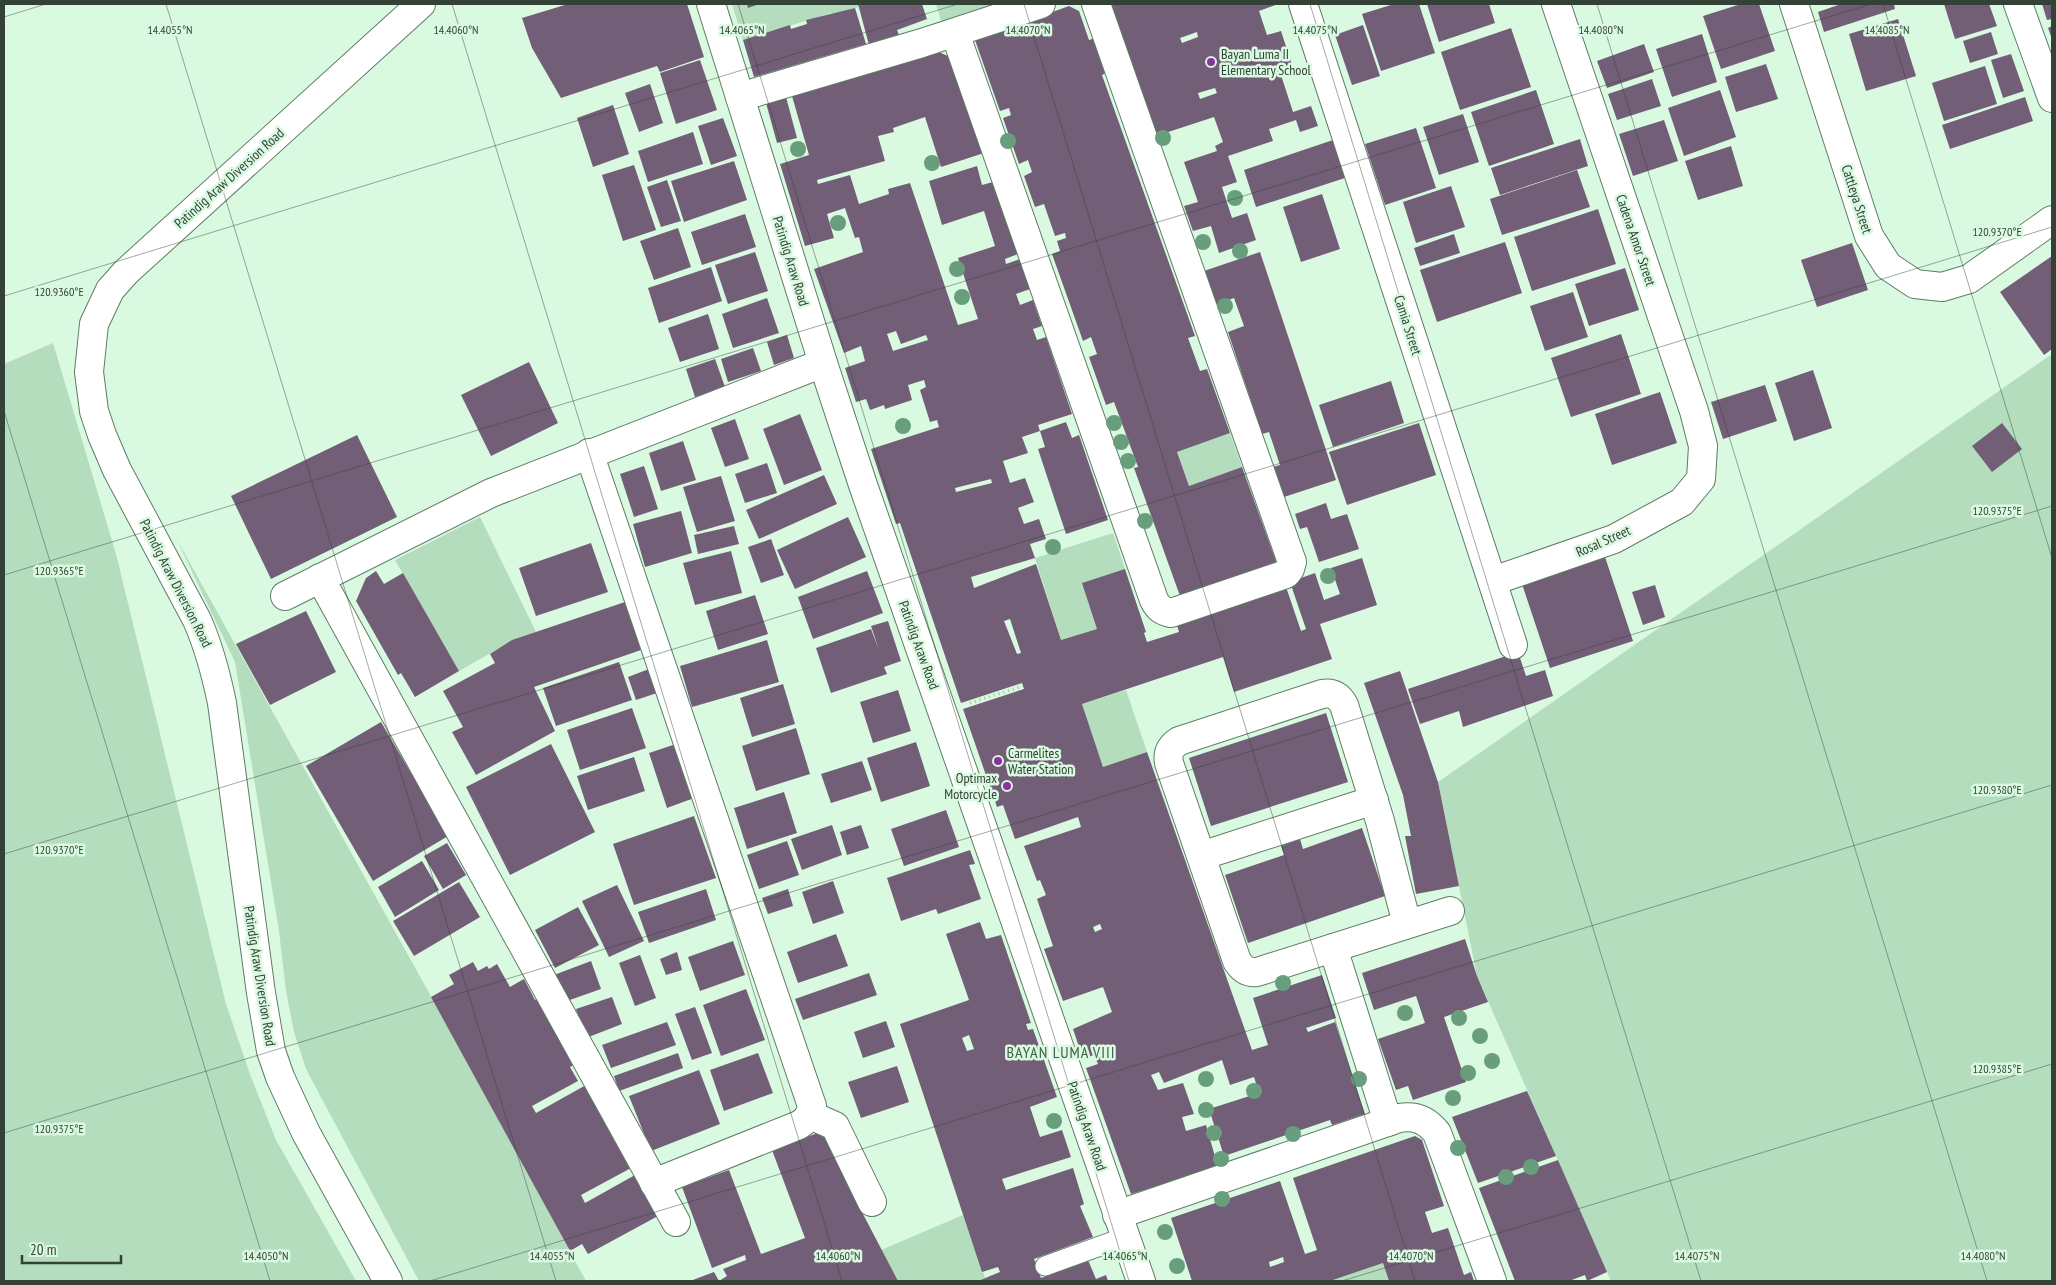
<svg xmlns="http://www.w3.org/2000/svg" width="2056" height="1285" font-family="'PT Sans Narrow',sans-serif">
<rect width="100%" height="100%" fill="#d9f9e0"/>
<!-- green -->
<g fill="#b4ddbe">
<polygon points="732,4 858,4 859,7 832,15 831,13 743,40"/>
<polygon points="936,4 993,4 994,6 942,24"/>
<polygon points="53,343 116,554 226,1004 251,1077 276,1140 356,1281 4,1281 4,364"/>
<polygon points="2052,354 2052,1281 1611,1281 1477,976 1438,782"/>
<polygon points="1230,433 1242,467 1189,486 1177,452"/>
<polygon points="480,517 536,632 512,641 459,671 395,560"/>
<polygon points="1113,533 1125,569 1097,629 1061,640 1035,558"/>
<polygon points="176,538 482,1088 586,1281 419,1281 306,1069 294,1032 286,991 279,931 235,662"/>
<polygon points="1126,690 1147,752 1103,767 1082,704"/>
<polygon points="963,1215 985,1278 977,1281 898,1281 881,1250"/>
<polygon points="1383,1263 1389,1281 1330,1281"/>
</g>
<!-- building -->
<g fill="#735e78" fill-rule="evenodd">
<polygon points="568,4 687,4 704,57 660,72 657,66 561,98 532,48 522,18"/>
<polygon points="747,4 759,4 748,8"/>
<polygon points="858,4 922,4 927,19 897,30 899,35 869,45"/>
<path d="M1110,4h168l-19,7 8,24 14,-4 12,37 -13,4 13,40 18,-6 7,20 -18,6 -4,-12 -27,9 4,12 -45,15 9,26 -15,5 10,31 15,-5 9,27 -37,13 -8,-27 -18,5 -9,-25 14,-4 -14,-40 33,-11 -2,-5 8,-4 -9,-25 -58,19zM1197,32l1,5 -16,6 -2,-5zM1215,88l2,5 -17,6 -2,-6z"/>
<polygon points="1394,4 1419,4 1435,53 1381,71 1362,14"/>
<polygon points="1427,4 1489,4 1495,23 1439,42"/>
<polygon points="1741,4 1759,4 1775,51 1721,69 1703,16"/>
<polygon points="1841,4 1894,4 1895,9 1824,32 1818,12"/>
<polygon points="1944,4 1989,4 1997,26 1955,39"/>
<polygon points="2042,4 2052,4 2052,19 2047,20"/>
<polygon points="1069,6 1079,11 1089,40 1095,38 1108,72 1102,75 1195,336 1188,338 1200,371 1207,369 1230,433 1177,452 1189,486 1242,467 1278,567 1180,596 1134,468 1138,467 1114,402 1106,405 1089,357 1097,354 1091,337 1083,341 1052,254 1060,251 1057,241 1066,238 1065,233 1055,236 1044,204 1035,207 1024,176 1032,172 1028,160 1019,164 1003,118 1011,115 1009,108 1000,111 975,40"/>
<polygon points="855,8 866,44 754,77 743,40 790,25 791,29 807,24 806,20"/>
<polygon points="1898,19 1916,76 1866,91 1849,34"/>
<polygon points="1363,25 1380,76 1352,85 1335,35"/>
<polygon points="2052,26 2052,39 2048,28"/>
<polygon points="1511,28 1531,87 1460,110 1441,52"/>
<polygon points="1991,32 1998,54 1970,63 1963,41"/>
<polygon points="1702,34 1717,82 1672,97 1656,49"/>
<polygon points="1644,44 1654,72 1607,88 1597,61"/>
<path d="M939,52l13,6 32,95 -43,14 -16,-50 -32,11 1,4 -16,4 7,25 -68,19 1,4 32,-9 9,29 30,-10 -1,-5 22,-6 48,142 20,-6 -20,-61 37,-12 -11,-35 -42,14 -13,-44 48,-15 5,19 11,-3 25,72 -13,5 1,5 14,-5 10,30 -14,5 4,11 13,-5 9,26 -9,3 4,11 9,-3 26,77 -34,11 2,6 26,-9 6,16 7,-3 29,85 -42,14 -28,-85 7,-2 -5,-16 -18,6 6,16 -25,8 7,22 15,-5 9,24 -16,6 6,16 15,-5 7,20 -16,5 5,14 -64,19 3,11 62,-24 25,76 36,-11 -15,-46 43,-14 21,63 -2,1 3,9 32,-10 -2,-7 108,-41 16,47 5,-2 -16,-47 25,-9 9,27 16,-6 -9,-26 31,-10 15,47 -57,19 12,35 -98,33 -11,-35 -141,47 21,63 44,-15 105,298 16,-5 -15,-47 69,-23 14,43 -30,10 2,4 27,-10 30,92 -33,11 -2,-5 -106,36 -15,-47 50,-16 -5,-16 -24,8 -8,-25 -58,23 -5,-11 -8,3 7,15 25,-7 11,31 -12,3 4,14 20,-6 12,42 -87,27 -45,-126 12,-4 -4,-9 -11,4 -10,-30 39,-17 -9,-25 -40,14 -19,-52 9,-3 -16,-47 9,-4 -6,-15 -3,1 -13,-35 57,-19 -3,-10 -63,22 -12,-34 -6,2 -34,-98 61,-20 -2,-6 -61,20 -61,-180 -4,1 -25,-75 68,-22 -2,-7 -7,2 -10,-32 6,-3 -2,-7 -16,5 4,15 -27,9 -1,-4 -14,5 -4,-11 -10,3 -11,-34 20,-7 -4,-15 -17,7 -30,-84 49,-17 -4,-15 -4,1 -10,-30 -18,6 7,24 -29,8 -25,-82 29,-9 -17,-59zM896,331l5,13 25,-9 2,5 -35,11 -6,-17zM991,479l1,4 -36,9 -1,-4zM1010,619l11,34 -4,1 -13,-33zM1100,924l2,5 -7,3 -2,-5z"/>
<polygon points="2011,54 2024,91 2003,98 1991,60"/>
<polygon points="700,60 717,110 676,124 660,73"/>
<polygon points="1766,64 1778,99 1736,112 1725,77"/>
<polygon points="1985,66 1997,104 1944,121 1932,83"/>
<polygon points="1652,79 1661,106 1617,120 1608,94"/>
<polygon points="650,84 663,123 639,132 625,93"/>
<polygon points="1536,90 1554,144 1489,166 1471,112"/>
<polygon points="1720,90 1736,137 1684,156 1668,108"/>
<polygon points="786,97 797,138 777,143 766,103"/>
<polygon points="2025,97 2033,121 1950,149 1942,125"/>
<polygon points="613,105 629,154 593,167 577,118"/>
<polygon points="1463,114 1479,162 1439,175 1423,127"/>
<polygon points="723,118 737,156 711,165 698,126"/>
<polygon points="1664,120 1678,161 1633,176 1619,134"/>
<polygon points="1416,128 1436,188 1385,205 1365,144"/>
<polygon points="693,132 703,164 648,182 638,151"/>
<polygon points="1336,139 1348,177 1256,207 1244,170"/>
<polygon points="1580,139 1588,166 1500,195 1491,168"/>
<polygon points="1731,146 1743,186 1698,200 1685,161"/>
<polygon points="734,161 747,200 684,222 671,181"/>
<polygon points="634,165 656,230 623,241 602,175"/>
<polygon points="1577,170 1590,207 1502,235 1490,199"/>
<polygon points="667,180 681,221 661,227 647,187"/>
<polygon points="1451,186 1465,227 1416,243 1403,202"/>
<polygon points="1322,194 1340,249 1301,262 1283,207"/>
<polygon points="1598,209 1616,264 1532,291 1514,237"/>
<polygon points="745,214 756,247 702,265 691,232"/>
<polygon points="678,228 691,267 654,280 640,241"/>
<polygon points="1454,234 1460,253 1420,266 1414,248"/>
<polygon points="1505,242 1522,293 1437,322 1420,270"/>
<polygon points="1852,243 1868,290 1817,307 1801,260"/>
<polygon points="755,252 768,291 728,304 715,265"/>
<polygon points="1260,252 1336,480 1284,497 1273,467 1280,465 1269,432 1262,434 1228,332 1244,326 1234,298 1212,306 1201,272"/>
<polygon points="2052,256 2052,349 2044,355 2000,292"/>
<polygon points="711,267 722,301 659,323 648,288"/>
<polygon points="1625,268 1639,310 1589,326 1575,284"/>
<polygon points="1573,292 1588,337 1545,351 1530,306"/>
<polygon points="767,298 779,333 733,348 722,314"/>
<polygon points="708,314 719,349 680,362 668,328"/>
<polygon points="1621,334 1641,394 1571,417 1551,358"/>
<polygon points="787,335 794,358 774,365 767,342"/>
<polygon points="753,348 761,371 728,382 721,359"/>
<polygon points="715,359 725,387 695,397 686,369"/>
<polygon points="529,362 558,423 491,456 461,395"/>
<polygon points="1813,370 1832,428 1794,441 1775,383"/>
<polygon points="1391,381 1404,423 1333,447 1319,405"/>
<polygon points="1765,385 1777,421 1723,439 1711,402"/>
<polygon points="1660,392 1677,443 1612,465 1595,414"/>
<polygon points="800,414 822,470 784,485 763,429"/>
<polygon points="735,419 749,459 725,467 711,428"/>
<polygon points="1419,423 1436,475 1347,505 1329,452"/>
<polygon points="2002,423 2022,449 1992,472 1972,446"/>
<polygon points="357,435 397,517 271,579 231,496"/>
<polygon points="683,441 696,480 661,491 649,453"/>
<polygon points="767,463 777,493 745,503 735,474"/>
<polygon points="644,466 658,509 634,517 620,474"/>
<polygon points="824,475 837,504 759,539 746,510"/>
<polygon points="721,476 735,521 697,532 683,487"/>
<polygon points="1326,503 1331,519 1347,514 1359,549 1319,562 1307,527 1300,529 1295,514"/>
<polygon points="681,511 692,553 645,567 633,524"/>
<polygon points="848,517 866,557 795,589 777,550"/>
<polygon points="734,526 739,544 698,554 694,535"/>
<polygon points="771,539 784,575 761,583 748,547"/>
<polygon points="591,543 608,592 536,616 519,568"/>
<polygon points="731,551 742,593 695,605 683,563"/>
<polygon points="1604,554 1633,641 1550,668 1521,581"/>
<polygon points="376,571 384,584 403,573 459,671 415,697 401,673 398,675 356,601 366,578"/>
<polygon points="867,571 883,613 813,639 798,597"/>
<polygon points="1655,585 1665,617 1643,625 1632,592"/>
<polygon points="755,595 768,634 718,650 706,611"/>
<polygon points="625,602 641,650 534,687 555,731 476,775 452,732 463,727 443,691 495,663 490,654 512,640"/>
<polygon points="306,611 336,672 270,705 236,644"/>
<polygon points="888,621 901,661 884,667 887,674 831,693 816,648 871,629 879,650 871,626"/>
<polygon points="767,640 779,682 692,707 680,666"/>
<polygon points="1518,652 1526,676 1545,670 1553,696 1463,727 1459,711 1420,724 1408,689"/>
<polygon points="619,662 632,700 556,726 543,688"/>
<polygon points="649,669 657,693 636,700 628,677"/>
<polygon points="1400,671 1438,782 1459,886 1416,894 1405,836 1411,836 1403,795 1364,683"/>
<polygon points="783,684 795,724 752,737 740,698"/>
<polygon points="898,690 911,731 873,743 860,702"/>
<polygon points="632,708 646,748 580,770 567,730"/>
<polygon points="1326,713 1348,782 1211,826 1189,758"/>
<polygon points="381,722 448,836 373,881 306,766"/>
<polygon points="796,728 810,774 756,791 742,746"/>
<polygon points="916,742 930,786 881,802 867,758"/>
<polygon points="551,744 595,832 510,875 466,787"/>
<polygon points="676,744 694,798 667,808 649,753"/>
<polygon points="634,757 645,791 588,810 577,776"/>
<polygon points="862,761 872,790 831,803 821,774"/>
<polygon points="784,792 797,833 747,849 734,808"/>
<polygon points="946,810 959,847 904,866 891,829"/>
<polygon points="694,816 716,878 634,905 613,844"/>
<polygon points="832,825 842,855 802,870 791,839"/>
<polygon points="861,825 869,848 847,855 840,832"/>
<polygon points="1362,828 1385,896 1248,943 1225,875 1284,855 1281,846 1300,839 1303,849"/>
<polygon points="787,841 799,875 759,889 747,855"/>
<polygon points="447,843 466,875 443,889 424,856"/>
<polygon points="970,850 975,864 969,865 981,899 938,914 936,909 901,921 887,878"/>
<polygon points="422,861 439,890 395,917 378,887"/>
<polygon points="833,881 844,913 813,924 802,892"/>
<polygon points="459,882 480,917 414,956 393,921"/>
<polygon points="617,885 644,941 609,957 582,901"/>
<polygon points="706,889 716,920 649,943 638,912"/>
<polygon points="788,889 793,906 768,914 762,898"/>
<polygon points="578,907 599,945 555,968 535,930"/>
<path d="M980,922l6,17 15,-4 30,88 -5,1 2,6 5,-1 24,68 -27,10 10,30 22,-7 9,27 -69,22 4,11 67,-22 11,36 -4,2 13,31 -59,22 7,19 47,-18 8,19 10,-4 2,6h-130l22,-9 -2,-5 -16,5 -82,-248 69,-24 -23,-66zM969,1035l5,14 -7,2 -5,-13z"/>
<polygon points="836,934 848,966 798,983 787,952"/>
<polygon points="1465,939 1477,976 1488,1002 1444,1017 1466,1082 1413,1100 1408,1086 1396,1090 1378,1039 1425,1023 1416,996 1374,1010 1362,973"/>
<polygon points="733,941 745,975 700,991 688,957"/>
<polygon points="677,952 682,970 666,975 660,959"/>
<polygon points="640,955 656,998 635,1006 619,963"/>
<polygon points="591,961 601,989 564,1002 554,975"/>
<polygon points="473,962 478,971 487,966 489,969 497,964 510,987 524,979 535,1000 538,998 575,1064 570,1067 578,1081 532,1106 536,1113 586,1085 631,1168 581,1195 585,1203 635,1175 658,1216 588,1254 582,1244 570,1251 431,997 454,984 449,975"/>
<polygon points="869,973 877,995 803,1020 795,999"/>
<polygon points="746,989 765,1040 721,1056 703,1005"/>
<polygon points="612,997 622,1024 586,1038 576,1009"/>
<polygon points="695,1007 712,1053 692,1060 675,1014"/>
<polygon points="886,1021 895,1047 863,1058 854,1032"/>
<polygon points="667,1022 676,1045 611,1068 602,1045"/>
<polygon points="678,1053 683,1068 619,1091 614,1076"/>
<polygon points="758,1053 773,1093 724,1111 710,1070"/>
<polygon points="897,1066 909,1102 861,1118 848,1082"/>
<polygon points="699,1070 720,1124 651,1151 629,1096"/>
<polygon points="1527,1091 1556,1156 1478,1183 1452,1117"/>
<polygon points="823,1131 864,1216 898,1281 690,1281 714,1272 719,1281 727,1276 723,1269 746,1260 745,1255 712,1268 682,1187 729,1170 761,1254 805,1238 772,1150"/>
<path d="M1415,1136l7,4 22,66 -19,6 7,21 16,-5 16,47 7,-3 3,9h-85l-6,-18 -53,18h-138l-21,-63 109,-37 25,73 12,-4 -24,-72zM1283,1257l1,5 -14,5 -1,-5z"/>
<polygon points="1558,1160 1607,1272 1587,1281 1585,1275 1569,1281 1515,1281 1479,1188"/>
</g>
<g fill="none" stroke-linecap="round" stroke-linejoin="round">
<!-- service casing -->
<g stroke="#5f7c66" stroke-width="21">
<polyline id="service" points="1045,1266 1125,1237"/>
</g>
<!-- minor casing -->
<g stroke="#5f7c66" stroke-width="30">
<g id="minor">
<polyline points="1303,4 1513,645"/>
<polyline points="1794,4 1869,236 1888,266 1915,284 1942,287 1969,279 2052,220"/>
<polyline points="2018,4 2052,98"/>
<path d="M955,33l199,567c4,8 8,11 17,13l115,-39 4,-5 2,-7 -196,-558"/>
<polyline points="740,97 922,43 1041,4"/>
<path d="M589,453l223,653c-2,10 -5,14 -13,19l-145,58"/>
<polyline points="320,578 676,1222"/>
<polyline points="1493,581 1614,539 1682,502 1701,479 1703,446 1694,411 1556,4"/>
<polyline points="285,596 491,493 823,363"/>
<polyline points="1201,856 1374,800"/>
<path d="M1407,924l-27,-103 -36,-116c-5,-9 -11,-13 -22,-11l-143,47c-9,6 -12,12 -10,22l68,198c5,8 11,12 20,11l193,-61"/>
<polyline points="1333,948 1388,1122"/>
<polyline points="810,1115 835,1126 872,1202"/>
<path d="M1117,1215l282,-97c16,-3 28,2 38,15l55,148"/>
</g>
</g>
<!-- tertiary casing -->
<g stroke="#5f7c66" stroke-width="30">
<path id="tertiary" d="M388,1281l-82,-148 -26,-56 -9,-26 -10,-58 -39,-290c-6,-29 -13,-56 -25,-83l-80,-150 -15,-35 -8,-24 -5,-39 5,-48 16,-34 16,-18 295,-268"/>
</g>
<!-- secondary casing -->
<g stroke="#5f7c66" stroke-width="30">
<polyline id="secondary" points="711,4 823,363 863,485 1141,1281"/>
</g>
<!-- path -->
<polyline stroke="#a0baa6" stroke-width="3" stroke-dasharray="1 4" stroke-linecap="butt" points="970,703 1020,687"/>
<!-- service -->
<use href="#service" stroke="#fff" stroke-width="19"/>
<!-- minor -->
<use href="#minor" stroke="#fff" stroke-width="28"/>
<!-- tertiary -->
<use href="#tertiary" stroke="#fff" stroke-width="28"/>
<!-- secondary -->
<use href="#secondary" stroke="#fff" stroke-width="28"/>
</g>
<!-- trees -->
<g fill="#689e7c">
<circle cx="1163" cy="138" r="8"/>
<circle cx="1008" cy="141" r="8"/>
<circle cx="798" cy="149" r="8"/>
<circle cx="932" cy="163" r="8"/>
<circle cx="1235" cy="198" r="8"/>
<circle cx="838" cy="223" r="8"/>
<circle cx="1203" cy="242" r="8"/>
<circle cx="1240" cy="251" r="8"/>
<circle cx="957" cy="269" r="8"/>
<circle cx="962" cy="297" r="8"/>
<circle cx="1225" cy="306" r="8"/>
<circle cx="1114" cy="423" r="8"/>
<circle cx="903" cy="426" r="8"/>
<circle cx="1121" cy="442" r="8"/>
<circle cx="1128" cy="461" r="8"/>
<circle cx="1145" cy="521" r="8"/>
<circle cx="1053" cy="547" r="8"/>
<circle cx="1328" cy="576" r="8"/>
<circle cx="1283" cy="983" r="8"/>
<circle cx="1405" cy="1013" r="8"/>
<circle cx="1459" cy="1018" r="8"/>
<circle cx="1480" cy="1036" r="8"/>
<circle cx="1492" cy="1061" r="8"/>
<circle cx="1468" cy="1073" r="8"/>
<circle cx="1206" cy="1079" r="8"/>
<circle cx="1359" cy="1079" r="8"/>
<circle cx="1254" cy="1091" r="8"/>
<circle cx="1453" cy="1098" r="8"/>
<circle cx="1206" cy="1110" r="8"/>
<circle cx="1054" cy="1121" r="8"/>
<circle cx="1214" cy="1133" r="8"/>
<circle cx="1293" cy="1134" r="8"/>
<circle cx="1458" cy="1148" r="8"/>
<circle cx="1221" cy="1159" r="8"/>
<circle cx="1531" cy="1167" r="8"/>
<circle cx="1506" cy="1177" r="8"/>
<circle cx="1222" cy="1199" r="8"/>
<circle cx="1165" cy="1232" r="8"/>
<circle cx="1177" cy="1266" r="8"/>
</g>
<!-- ticks -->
<path fill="none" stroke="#344137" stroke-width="1" stroke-opacity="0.45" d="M166,4l390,1277M452,4l390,1277M738,4l391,1277M1024,4l391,1277M1310,4l391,1277M1597,4l390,1277M1883,4l169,554M4,17l42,-13M4,296l954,-292M4,411l266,870M4,575l1867,-571M4,854l2048,-627M4,1133l2048,-627M430,1281l1622,-496M1342,1281l710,-217"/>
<!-- markers -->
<g fill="#8b329e" stroke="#d9f9e0" stroke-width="2">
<circle cx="1211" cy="62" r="5"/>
<circle cx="998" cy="761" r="5"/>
<circle cx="1007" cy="786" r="5"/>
</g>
<g text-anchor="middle" stroke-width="5" stroke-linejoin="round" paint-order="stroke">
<!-- poi labels -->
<g font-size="14" fill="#344137" stroke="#d9f9e0" text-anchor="start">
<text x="1221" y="59">Bayan Luma II<tspan x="1221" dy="16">Elementary School</tspan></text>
<text x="1008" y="758">Carmelites<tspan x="1008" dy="16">Water Station</tspan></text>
<text x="997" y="783" text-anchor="end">Optimax<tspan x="997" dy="16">Motorcycle</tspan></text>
</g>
<!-- street labels -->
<g font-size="14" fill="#344137" stroke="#d9f9e0">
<text transform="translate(229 178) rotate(-42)" y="5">Patindig Araw Diversion Road</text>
<text transform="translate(1857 199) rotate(72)" y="5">Cattleya Street</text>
<text transform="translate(1636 240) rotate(71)" y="5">Cadena Amor Street</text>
<text transform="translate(791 261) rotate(73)" y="5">Patindig Araw Road</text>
<text transform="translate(1408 325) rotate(72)" y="5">Camia Street</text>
<text transform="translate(1603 541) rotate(-24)" y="5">Rosal Street</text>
<text transform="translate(176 583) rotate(63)" y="5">Patindig Araw Diversion Road</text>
<text transform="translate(919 645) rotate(70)" y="5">Patindig Araw Road</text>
<text transform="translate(260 976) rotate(81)" y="5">Patindig Araw Diversion Road</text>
<text transform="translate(1087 1126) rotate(71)" y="5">Patindig Araw Road</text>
</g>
<!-- quarter labels -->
<g font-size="16" letter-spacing="1" fill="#43604b" stroke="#d9f9e0">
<text x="1061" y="1058">BAYAN LUMA VIII</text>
</g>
</g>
<g font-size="12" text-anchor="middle" fill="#344137" stroke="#d9f9e0" stroke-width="5" stroke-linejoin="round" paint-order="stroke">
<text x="170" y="34">14.4055°N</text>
<text x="456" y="34">14.4060°N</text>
<text x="742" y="34">14.4065°N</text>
<text x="1028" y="34">14.4070°N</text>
<text x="1315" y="34">14.4075°N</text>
<text x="1601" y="34">14.4080°N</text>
<text x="1887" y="34">14.4085°N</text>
<text x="1997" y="236">120.9370°E</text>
<text x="59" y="296">120.9360°E</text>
<text x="1997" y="515">120.9375°E</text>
<text x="59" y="575">120.9365°E</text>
<text x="1997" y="794">120.9380°E</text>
<text x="59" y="854">120.9370°E</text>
<text x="1997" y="1073">120.9385°E</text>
<text x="59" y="1133">120.9375°E</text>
<text x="266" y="1260">14.4050°N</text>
<text x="552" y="1260">14.4055°N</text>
<text x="838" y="1260">14.4060°N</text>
<text x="1125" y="1260">14.4065°N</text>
<text x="1411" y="1260">14.4070°N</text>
<text x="1697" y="1260">14.4075°N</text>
<text x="1983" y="1260">14.4080°N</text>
</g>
<!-- border -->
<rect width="2056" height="1285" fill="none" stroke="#344137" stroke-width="10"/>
<!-- scale -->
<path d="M22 1255v8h99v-8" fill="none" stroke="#344137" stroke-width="2.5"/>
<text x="30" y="1255" font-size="15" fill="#344137" stroke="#d9f9e0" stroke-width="4" paint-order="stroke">20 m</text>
</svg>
